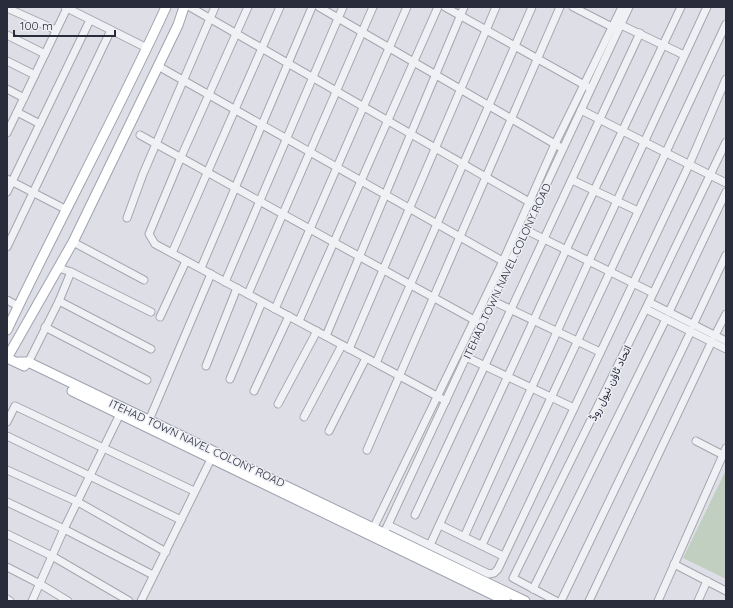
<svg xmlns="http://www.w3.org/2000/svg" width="733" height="608" font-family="Quicksand,Vazirmatn,sans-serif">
<rect width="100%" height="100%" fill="#dedfe6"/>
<!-- green -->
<polygon fill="#c1cfc0" points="726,470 726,579 683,558"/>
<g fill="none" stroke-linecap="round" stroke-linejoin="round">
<!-- minor casing -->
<g stroke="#a4a6af" stroke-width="9">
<g id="minor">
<polyline points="65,7 147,48"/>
<polyline points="190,7 531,203"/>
<polyline points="248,7 181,157 149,234 155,244 446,401"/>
<polyline points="319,7 560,147"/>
<polyline points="445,7 588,87"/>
<polyline points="573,7 616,29"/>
<polyline points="7,8 56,30"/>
<polyline points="621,25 684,55"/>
<polyline points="7,35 45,54"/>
<polyline points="7,61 35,75"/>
<polyline points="158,66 506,263"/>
<polyline points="7,89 24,98"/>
<polyline points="581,110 726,183"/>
<polyline points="17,112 40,124"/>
<polyline points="7,133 67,8"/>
<polyline points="140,135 476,321"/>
<polyline points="7,179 65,209"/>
<polyline points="572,180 638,211"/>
<polyline points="7,192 90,20"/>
<polyline points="127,218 143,174 215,7"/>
<polyline points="526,230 653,293"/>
<polyline points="73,242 144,280"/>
<polyline points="7,247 111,30"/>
<polyline points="172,253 280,7"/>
<polyline points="201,268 312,7"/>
<polyline points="71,272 151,312"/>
<polyline points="225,282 343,7"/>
<polyline points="248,294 373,7"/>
<polyline points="7,300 18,306"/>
<polyline points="59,301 151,349"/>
<polyline points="493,301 600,352"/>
<polyline points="649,302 726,341"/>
<polyline points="275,309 407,7"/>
<polyline points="646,309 726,349"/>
<polyline points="669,312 726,192"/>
<polyline points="160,317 186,261"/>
<polyline points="299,321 438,7"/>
<polyline points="693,325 726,255"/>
<polyline points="45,327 147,380"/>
<polyline points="715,335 726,314"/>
<polyline points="326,336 464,7"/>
<polyline points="349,349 496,7"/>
<polyline points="466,357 574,408"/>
<polyline points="376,363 532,7"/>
<polyline points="27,365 59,301 71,272 59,268"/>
<polyline points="206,366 237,288"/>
<polyline points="230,379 262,302"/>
<polyline points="254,391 289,316"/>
<polyline points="278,404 317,331"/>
<polyline points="304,417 342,345"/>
<polyline points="7,422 15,406 194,491"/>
<polyline points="147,425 211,274"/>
<polyline points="329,431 366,358"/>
<polyline points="7,436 181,520"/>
<polyline points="696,441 723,455"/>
<polyline points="367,450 560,7"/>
<polyline points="7,470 78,502 166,552"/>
<polyline points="7,502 64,529 153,575"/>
<polyline points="415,515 640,33"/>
<polyline points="388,525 489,574 494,573 498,569 689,165 726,79"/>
<polyline points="440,525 503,556"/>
<polyline points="386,529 629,7"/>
<polyline points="371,533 503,261 555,144 622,7"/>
<polyline points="7,534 52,556 129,601"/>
<polyline points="464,537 589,261 707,7"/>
<polyline points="430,545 566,250 681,7"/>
<polyline points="482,545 726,24"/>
<polyline points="674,564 726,591"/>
<polyline points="7,567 40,584 68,601"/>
<polyline points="533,589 666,319"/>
<polyline points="7,599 10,601"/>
<polyline points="32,601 64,529 120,414"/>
<polyline points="141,601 213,455"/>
<polyline points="556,601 513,578 649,302 726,142"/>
<polyline points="561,601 691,331"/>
<polyline points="589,601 712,341"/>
<polyline points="658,601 726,448"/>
<polyline points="698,601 707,581"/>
</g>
</g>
<!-- major casing -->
<g stroke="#9ea2b0" stroke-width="11">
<g id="major">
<path d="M7,330c51,-108 109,-214 159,-323"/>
<polyline points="7,358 24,366"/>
<polyline points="7,358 73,242 178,25 184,7"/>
<polyline points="19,362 28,362 525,601"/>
<polyline points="72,391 506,601"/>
</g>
</g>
<!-- minor -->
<use href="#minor" stroke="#f0f1f5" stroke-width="7"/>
<!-- major -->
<use href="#major" stroke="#fff" stroke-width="9"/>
</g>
<g text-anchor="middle" stroke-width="3" stroke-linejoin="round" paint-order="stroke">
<!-- street labels -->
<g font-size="11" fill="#282c3b" stroke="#edeef4">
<text transform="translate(507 271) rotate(-65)" y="4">ITEHAD TOWN NAVEL COLONY ROAD</text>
<text transform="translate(610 383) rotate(-64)" y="4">اتحاد ٹاؤن نیول روڈ</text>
<text transform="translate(197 443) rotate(25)" y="4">ITEHAD TOWN NAVEL COLONY ROAD</text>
</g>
</g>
<!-- border -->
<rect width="733" height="608" fill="none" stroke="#282c3b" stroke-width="16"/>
<!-- scale -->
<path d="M14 30v6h101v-6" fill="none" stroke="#282c3b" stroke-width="2"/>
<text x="20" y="30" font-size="12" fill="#282c3b" stroke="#edeef4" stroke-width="3" paint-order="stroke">100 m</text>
</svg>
